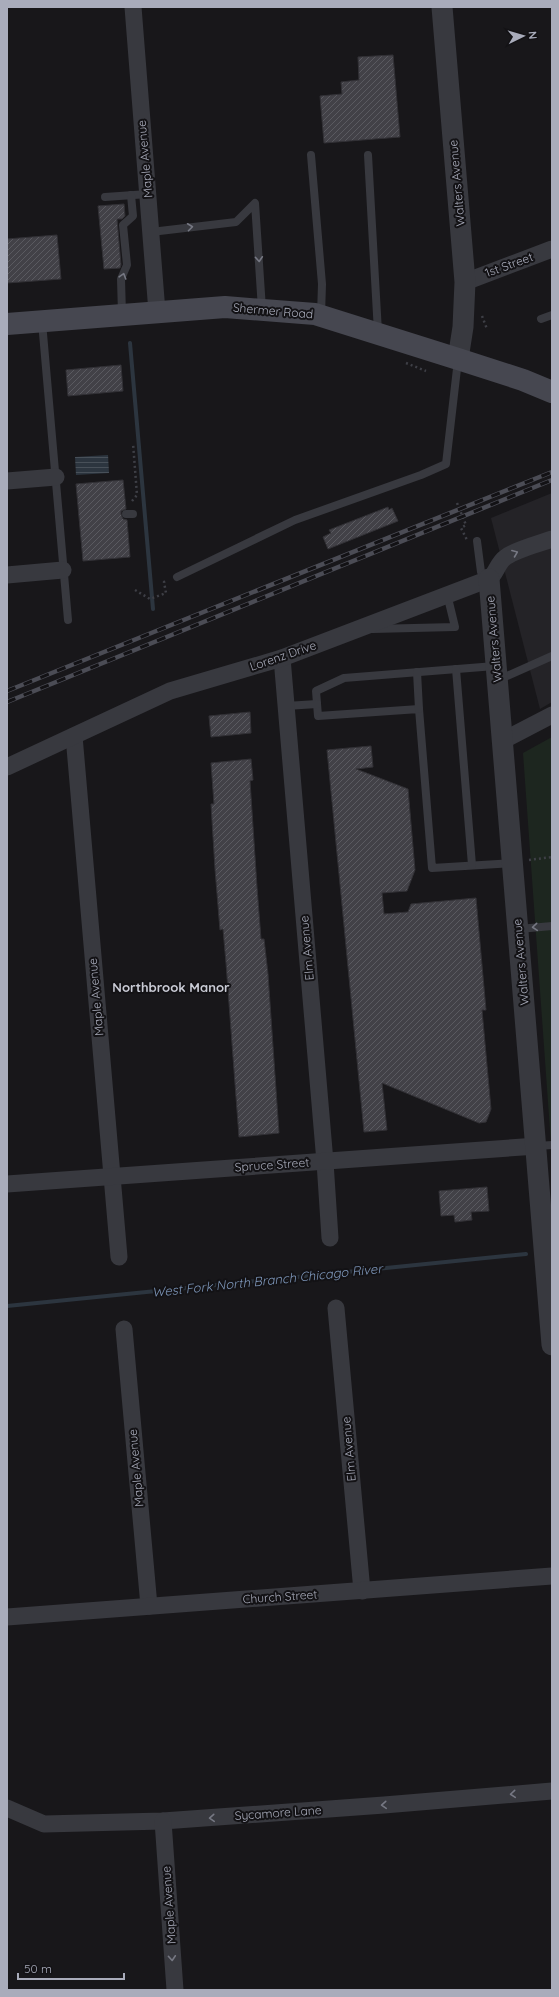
<svg xmlns="http://www.w3.org/2000/svg" width="559" height="1997" font-family="Quicksand,sans-serif">
<defs>
<pattern id="water-rules" width="6" height="5" patternUnits="userSpaceOnUse"><rect width="6" height="5" fill="#2c353f"/><path d="M0 2.5h6" fill="none" stroke="#485059"/></pattern>
<pattern id="building-hatch" width="6" height="6" patternUnits="userSpaceOnUse"><rect width="6" height="6" fill="#424147"/><path d="M-1 1l2-2M0 6l6-6M5 7l2-2" fill="none" stroke="#5a5a60"/></pattern>
</defs>
<rect width="100%" height="100%" fill="#18171a"/>
<!-- built -->
<polygon fill="#242327" points="552,493 552,702 540,709 491,518"/>
<!-- park -->
<polygon fill="#1d261f" points="552,737 552,1158 523,753"/>
<!-- water -->
<polygon fill="url(#water-rules)" points="108,455 109,473 76,475 75,457"/>
<g fill="none" stroke-linecap="round" stroke-linejoin="round">
<!-- stream -->
<g stroke="#2c353f" stroke-width="4">
<polyline points="130,343 153,609"/>
<polyline points="7,1306 526,1254"/>
</g>
</g>
<!-- building -->
<g fill="url(#building-hatch)" stroke="#323136">
<polygon points="393,55 400,137 324,143 320,96 342,94 341,82 359,80 358,57"/>
<polygon points="124,204 125,216 122,219 117,219 121,265 120,268 104,269 98,206"/>
<polygon points="57,235 61,279 7,283 7,239"/>
<polygon points="121,365 123,391 68,396 66,370"/>
<polygon points="123,480 126,509 121,511 121,514 123,519 127,520 130,557 83,561 76,484"/>
<polygon points="388,507 389,510 392,508 398,521 328,549 323,537 331,533 329,530"/>
<polygon points="250,712 251,733 211,737 209,716"/>
<polygon points="371,746 373,767 356,769 408,789 415,870 407,891 382,893 384,914 408,912 411,904 476,898 486,1010 482,1010 491,1109 486,1122 479,1123 382,1083 387,1130 364,1132 327,750"/>
<polygon points="251,759 253,780 250,781 257,887 261,939 264,939 268,974 279,1133 239,1137 226,963 223,929 220,930 215,869 211,804 214,804 211,763"/>
<polygon points="487,1187 489,1211 471,1212 472,1220 455,1222 454,1215 441,1216 439,1191"/>
</g>
<g fill="none" stroke-linecap="round" stroke-linejoin="round">
<!-- path -->
<g stroke="#3e3f46" stroke-width="2.5" stroke-dasharray="2 3" stroke-linecap="butt">
<polyline points="482,316 487,329"/>
<polyline points="406,363 426,371"/>
<polyline points="132,501 137,495 133,443"/>
<polyline points="457,503 466,525 461,528 467,540"/>
<polyline points="135,590 150,599 166,593 164,582 167,580"/>
<polyline points="529,860 552,857"/>
</g>
<!-- service -->
<g stroke="#38393f" stroke-width="8">
<polyline points="311,155 322,284 321,315"/>
<polyline points="368,155 378,332"/>
<polyline points="105,197 148,194"/>
<polyline points="151,232 236,222 255,203 262,309"/>
<polyline points="122,314 121,279 127,265 123,225 133,216 131,195"/>
<polyline points="541,319 552,315"/>
<polyline points="42,322 68,620"/>
<polyline points="126,514 133,514"/>
<polyline points="477,541 481,572 489,579"/>
<polyline points="177,577 295,520 421,475 446,464 458,360"/>
<polyline points="372,629 455,627 447,594"/>
<polyline points="495,666 344,678 316,691 318,716 419,709 432,868 513,863"/>
<polyline points="456,669 472,865"/>
<polyline points="417,672 419,709"/>
<polyline points="498,680 552,656"/>
<polyline points="286,706 317,704"/>
<polyline points="519,929 552,926"/>
<polyline points="537,1146 552,1145"/>
</g>
<!-- minor -->
<g stroke="#38393f" stroke-width="17">
<polyline points="133,7 157,312"/>
<polyline points="465,282 552,249"/>
<polyline points="7,481 56,477"/>
<polyline points="7,575 63,570"/>
<polyline points="282,658 325,1162 330,1238"/>
<polyline points="74,736 119,1257"/>
<polyline points="502,741 552,715"/>
<path d="M7,767l163,-76 112,-33 207,-79c8,-6 8,-16 17,-22 11,-8 33,-13 46,-18"/>
<polyline points="7,1184 537,1146"/>
<polyline points="336,1308 362,1591"/>
<polyline points="124,1329 149,1606"/>
<polyline points="7,1617 552,1576"/>
<polyline points="7,1808 44,1824 163,1821 384,1805 552,1791"/>
<polyline points="163,1821 175,1990"/>
</g>
<!-- tertiary -->
<g stroke="#38393f" stroke-width="21">
<polyline points="442,7 465,282 463,327 458,359"/>
<polyline points="489,579 552,1345"/>
</g>
<!-- secondary -->
<polyline stroke="#464750" stroke-width="22" points="7,324 225,307 315,314 458,359 523,380 552,392"/>
<!-- rail casing -->
<g stroke="#4b4c55" stroke-width="4.5">
<g id="rail">
<polyline points="7,691 552,472"/>
<polyline points="7,702 552,480"/>
</g>
</g>
<!-- rail -->
<use href="#rail" stroke="#131215" stroke-width="3" stroke-dasharray="9" stroke-linecap="butt"/>
</g>
<!-- one-way arrows -->
<defs><path id="oneway-chevron" d="M-2-3.5L2.5 0L-2 3.5" fill="none" stroke-width="1.6" stroke-linecap="round" stroke-linejoin="round"/></defs>
<g stroke="#767883">
<use href="#oneway-chevron" transform="translate(190 227) rotate(-7)"/>
<use href="#oneway-chevron" transform="translate(259 259) rotate(86)"/>
<use href="#oneway-chevron" transform="translate(123 276) rotate(-73)"/>
<use href="#oneway-chevron" transform="translate(515 553) rotate(-22)"/>
<use href="#oneway-chevron" transform="translate(535 927) rotate(175)"/>
<use href="#oneway-chevron" transform="translate(513 1794) rotate(175)"/>
<use href="#oneway-chevron" transform="translate(384 1805) rotate(176)"/>
<use href="#oneway-chevron" transform="translate(212 1818) rotate(176)"/>
<use href="#oneway-chevron" transform="translate(172 1958) rotate(86)"/>
</g>
<g text-anchor="middle" stroke-width="4" stroke-linejoin="round" paint-order="stroke">
<!-- street labels -->
<g font-size="12" fill="#a9acbb" stroke="#131215">
<text transform="translate(145 159) rotate(-95)" y="4">Maple Avenue</text>
<text transform="translate(457 183) rotate(-95)" y="4">Walters Avenue</text>
<text transform="translate(509 265) rotate(-20)" y="4">1st Street</text>
<text transform="translate(273 311) rotate(5)" y="4">Shermer Road</text>
<text transform="translate(494 639) rotate(-95)" y="4">Walters Avenue</text>
<text transform="translate(283 656) rotate(-19)" y="4">Lorenz Drive</text>
<text transform="translate(307 948) rotate(-95)" y="4">Elm Avenue</text>
<text transform="translate(521 962) rotate(-95)" y="4">Walters Avenue</text>
<text transform="translate(96 997) rotate(-95)" y="4">Maple Avenue</text>
<text transform="translate(272 1165) rotate(-4)" y="4">Spruce Street</text>
<text transform="translate(349 1449) rotate(-95)" y="4">Elm Avenue</text>
<text transform="translate(136 1468) rotate(-95)" y="4">Maple Avenue</text>
<text transform="translate(280 1597) rotate(-4)" y="4">Church Street</text>
<text transform="translate(278 1813) rotate(-4)" y="4">Sycamore Lane</text>
<text transform="translate(169 1905) rotate(-94)" y="4">Maple Avenue</text>
</g>
<!-- neighbourhood labels -->
<g font-size="13" font-weight="bold" fill="#caccd6" stroke="#131215">
<text x="171" y="992">Northbrook Manor</text>
</g>
<!-- water labels -->
<g font-size="13" font-style="italic" fill="#7d96b9" stroke="#131215">
<text transform="translate(267 1280) rotate(-6)" y="5">West Fork North Branch Chicago River</text>
</g>
</g>
<!-- border -->
<rect width="559" height="1997" fill="none" stroke="#a9acbb" stroke-width="16"/>
<!-- north arrow -->
<g transform="translate(523 36) rotate(85)" stroke="#131215" stroke-width="3" paint-order="stroke">
<path d="M0-3L7 15L0 10L-7 15Z" fill="#a9acbb"/>
<text y="-6" font-size="11" font-weight="bold" text-anchor="middle" fill="#a9acbb">N</text>
</g>
<!-- scale -->
<path d="M18 1973v6h106v-6" fill="none" stroke="#a9acbb" stroke-width="2"/>
<text x="24" y="1973" font-size="12" fill="#a9acbb" stroke="#131215" stroke-width="3" paint-order="stroke">50 m</text>
</svg>
